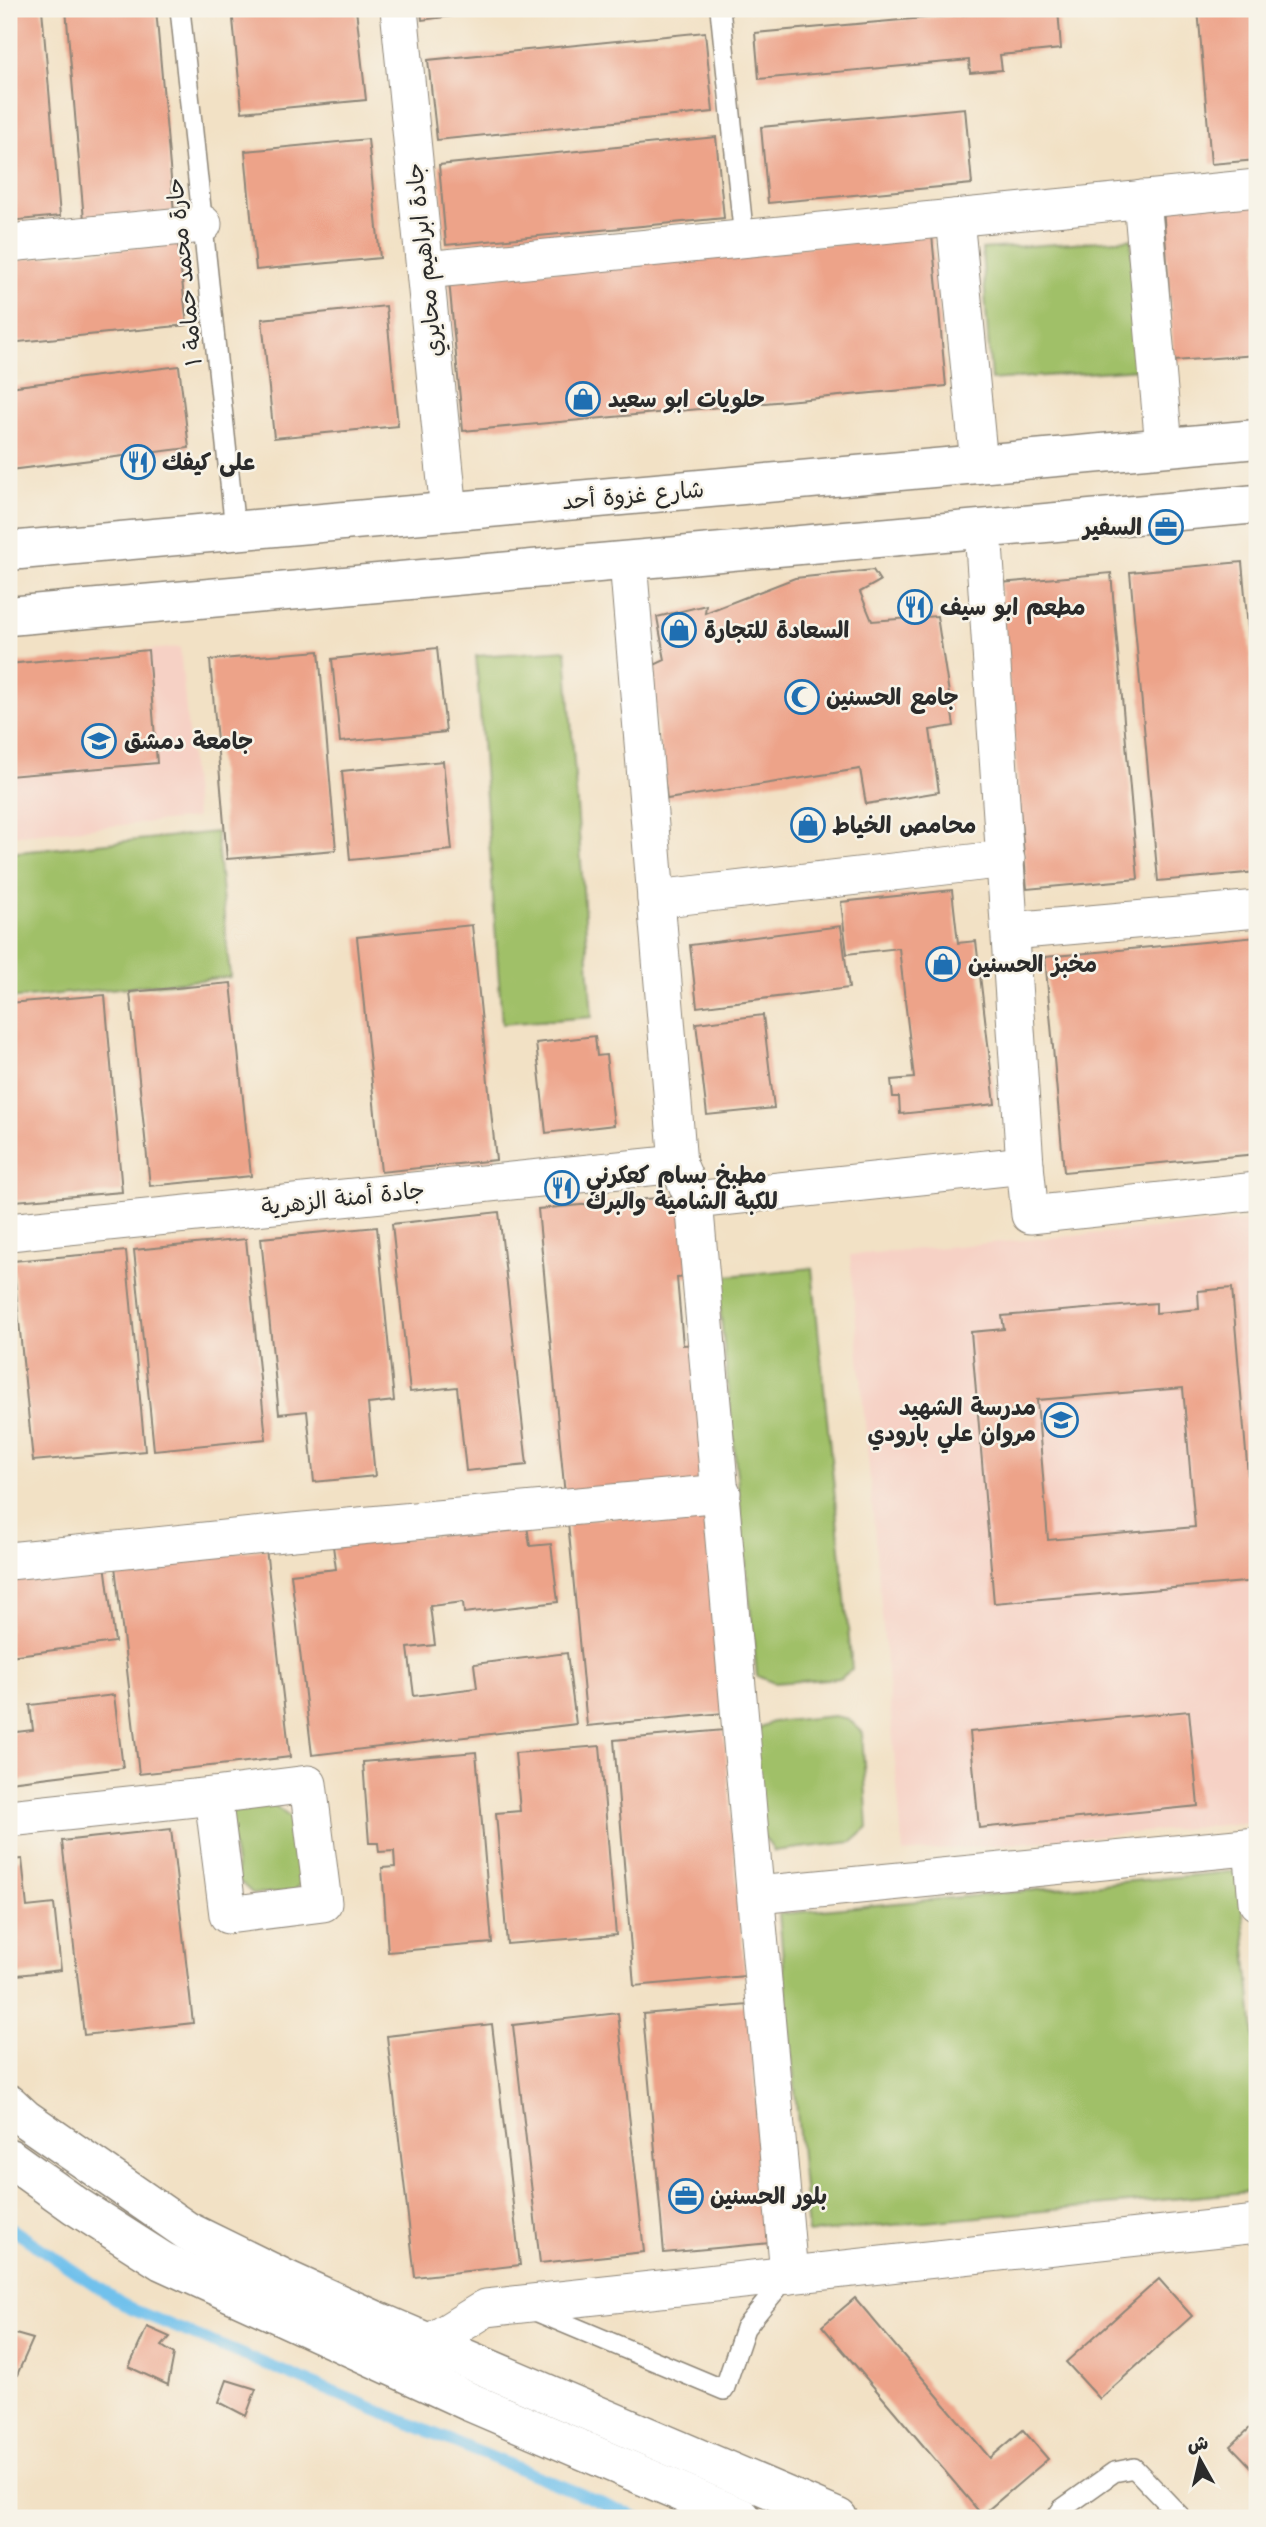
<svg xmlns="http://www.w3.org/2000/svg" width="1266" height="2527" font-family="'Comic Neue','Playpen Sans Arabic',sans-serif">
<rect width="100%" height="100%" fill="#f7f3e8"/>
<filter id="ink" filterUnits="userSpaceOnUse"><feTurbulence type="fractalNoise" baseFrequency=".0143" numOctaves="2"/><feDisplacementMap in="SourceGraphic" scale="14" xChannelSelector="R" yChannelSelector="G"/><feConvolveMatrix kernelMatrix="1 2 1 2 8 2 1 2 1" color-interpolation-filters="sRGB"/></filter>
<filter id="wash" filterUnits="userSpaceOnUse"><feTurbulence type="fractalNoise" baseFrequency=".00686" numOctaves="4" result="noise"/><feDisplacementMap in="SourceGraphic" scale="28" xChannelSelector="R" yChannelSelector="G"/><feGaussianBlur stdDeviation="1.57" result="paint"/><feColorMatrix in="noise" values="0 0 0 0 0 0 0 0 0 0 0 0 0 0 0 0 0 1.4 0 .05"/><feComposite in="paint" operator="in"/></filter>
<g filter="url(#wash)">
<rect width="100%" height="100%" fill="#f2e1c5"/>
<!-- built -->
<g fill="#f6d1c5">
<polygon points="180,647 196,818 9,836 9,664"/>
<polygon points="1257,1220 1257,1822 903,1853 850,1255"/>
</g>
<!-- green -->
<g fill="#a0c068" stroke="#66764a" stroke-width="2">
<polygon points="1131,239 1139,369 991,380 982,249"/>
<polygon points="566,650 592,1017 502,1024 476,656"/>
<polygon points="216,832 230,977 9,999 9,853"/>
<polygon points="812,1268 852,1669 841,1678 774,1683 757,1676 717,1277"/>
<polygon points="834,1716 849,1719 862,1733 868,1828 852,1842 774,1851 760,1831 755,1737 760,1727 772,1722"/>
<polygon points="273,1804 303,1828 306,1876 295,1891 253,1894 239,1881 227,1812"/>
<polygon points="1239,1871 1257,2067 1257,2191 808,2233 779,1914"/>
</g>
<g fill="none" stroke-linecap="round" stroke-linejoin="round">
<!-- stream -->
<polyline stroke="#71c1ec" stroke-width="12" points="9,2227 129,2308 639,2518"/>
</g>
<g id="blocks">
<!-- building -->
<g fill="#eda389" fill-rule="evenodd">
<polygon points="9,9 42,9 60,216 9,221"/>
<polygon points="66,9 156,9 174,212 84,220"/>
<polygon points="232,9 356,9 366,100 242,112"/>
<polygon points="421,9 500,9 500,10 422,20"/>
<polygon points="1027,9 1058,9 1061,49 1000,55 1002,70 970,73 969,60 759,79 755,33"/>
<polygon points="1198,9 1257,9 1257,160 1211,164"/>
<polygon points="705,32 713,112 437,140 428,60"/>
<polygon points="965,108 972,184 768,203 761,127"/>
<polygon points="716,137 724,218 446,245 439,165"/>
<polygon points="368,139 380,258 256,270 245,151"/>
<polygon points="1257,199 1257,355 1174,361 1163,206"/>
<polygon points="932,235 946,386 463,431 449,280"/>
<polygon points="178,243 187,325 9,343 9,261"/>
<polygon points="386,306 398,426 274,438 262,319"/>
<polygon points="179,366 189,448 9,470 9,387"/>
<polygon points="1242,562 1257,728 1257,872 1158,881 1130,572"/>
<polygon points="873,570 880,581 860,592 872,621 937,616 954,726 930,730 939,792 866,804 860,769 667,799 650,667 665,660 657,617 706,605 705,613 795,578"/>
<polygon points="1111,573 1138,879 1027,889 1000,583"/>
<polygon points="437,648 446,732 340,742 332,659"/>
<polygon points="148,650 157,763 9,776 9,664"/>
<polygon points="319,651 336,850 227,859 210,660"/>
<polygon points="443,761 452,850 350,860 342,771"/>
<polygon points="952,890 958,943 976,941 995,1104 900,1114 899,1097 893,1097 891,1080 914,1078 899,948 847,954 841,902"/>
<polygon points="472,925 496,1160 381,1172 357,937"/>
<polygon points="841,926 849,988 697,1007 690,945"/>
<polygon points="1257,937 1257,1154 1064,1172 1045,957"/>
<polygon points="231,983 251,1176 150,1186 130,992"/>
<polygon points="105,995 122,1192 15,1201 9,1125 9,1003"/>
<polygon points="763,1015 774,1108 707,1115 696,1023"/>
<polygon points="595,1036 597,1056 606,1055 614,1125 546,1133 536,1043"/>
<polygon points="689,1195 696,1276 677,1278 683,1345 698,1344 710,1482 565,1496 538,1209"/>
<polygon points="499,1212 527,1465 466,1471 457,1387 410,1392 392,1224"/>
<polygon points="377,1227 394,1401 368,1404 375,1476 314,1482 307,1411 279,1414 261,1238"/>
<polygon points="246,1239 266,1439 154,1450 134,1250"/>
<polygon points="126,1251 145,1451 33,1461 13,1261"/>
<path d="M1232,1288l25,293 -263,22 -23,-271 33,-3 -2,-13 154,-13v10l43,-4 -1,-18zM1183,1388l12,139 -147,13 -11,-140z"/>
<polygon points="705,1509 724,1713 587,1726 568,1522"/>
<polygon points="527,1526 530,1546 551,1544 558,1602 464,1613 463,1602 430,1606 435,1645 408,1648 414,1696 477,1688 474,1664 567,1653 576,1724 312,1755 291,1574 336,1569 333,1546"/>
<polygon points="266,1549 290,1757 139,1774 115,1566"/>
<polygon points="104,1556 115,1642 9,1656 9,1568"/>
<polygon points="114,1695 123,1768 9,1782 9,1733 33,1730 30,1705"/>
<polygon points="1189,1711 1198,1806 979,1828 970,1732"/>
<polygon points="724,1730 745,1976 634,1986 614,1740"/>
<polygon points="600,1746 616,1935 507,1944 496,1813 520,1811 515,1753"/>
<polygon points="476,1752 492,1943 388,1952 382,1868 395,1867 394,1851 379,1852 378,1843 369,1843 363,1762"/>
<polygon points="171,1829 193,2023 84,2035 62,1841"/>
<polygon points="22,1859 27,1907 54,1904 61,1970 9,1976 9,1860"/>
<polygon points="748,2005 770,2243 664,2253 643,2014"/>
<polygon points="618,2013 644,2252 540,2263 513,2025"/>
<polygon points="492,2024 520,2265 415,2277 387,2036"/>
<polygon points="1159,2279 1192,2316 1100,2399 1066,2362"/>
<polygon points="855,2298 990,2458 1023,2430 1048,2459 982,2515 822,2326"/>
<polygon points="147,2327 170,2337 162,2346 174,2354 168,2385 129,2367"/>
<polygon points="12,2333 33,2339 9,2393 9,2337"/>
<polygon points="227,2380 256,2389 246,2416 219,2402"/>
<polygon points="1257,2421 1257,2473 1231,2446"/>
</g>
</g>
</g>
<g filter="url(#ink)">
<use href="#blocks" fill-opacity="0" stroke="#8e8678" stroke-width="2"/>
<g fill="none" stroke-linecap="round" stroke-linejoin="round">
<!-- lane casing -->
<g stroke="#8e8678" stroke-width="22">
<g id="lane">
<polyline points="180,9 235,530"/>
<polyline points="720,9 744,239"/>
<polyline points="533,2310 724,2390 745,2328 788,2275"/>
<polyline points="1056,2518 1062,2509 1114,2472 1134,2468 1182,2518"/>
</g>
</g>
<!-- street casing -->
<g stroke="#8e8678" stroke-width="39">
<g id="street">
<polyline points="399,9 449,512"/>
<polyline points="1142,199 1164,447"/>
<polyline points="955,218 979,464"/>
<polyline points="9,243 203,224"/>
<polyline points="425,270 1257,188"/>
<polyline points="983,529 1025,1165"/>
<polyline points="628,561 678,1164 694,1200 789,2275"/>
<polyline points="656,899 1006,859"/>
<polyline points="1011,931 1257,909"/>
<polyline points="694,1200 1025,1165 1030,1215 1257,1191"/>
<polyline points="9,1232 678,1164"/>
<polyline points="9,1561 293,1532 722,1493"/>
<polygon points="308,1784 323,1903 228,1915 213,1796"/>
<polyline points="9,1818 213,1796"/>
<polyline points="1252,1847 1257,1902"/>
<polyline points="757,1895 1257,1846"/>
<polyline points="430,2343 486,2308 1257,2224"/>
</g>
</g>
<!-- secondary casing -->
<g stroke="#8e8678" stroke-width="41">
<g id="secondary">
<polyline points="9,2104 24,2118 187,2231 287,2280 375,2320 838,2518"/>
<polyline points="9,2158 76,2206 162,2261 470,2402 742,2518"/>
</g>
</g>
<!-- primary casing -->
<g stroke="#8e8678" stroke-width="41">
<g id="primary">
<polyline points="9,551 1257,439"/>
<polyline points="9,616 1257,504"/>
</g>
</g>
<!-- lane -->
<use href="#lane" stroke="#fff" stroke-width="19"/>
<!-- street -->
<use href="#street" stroke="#fff" stroke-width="37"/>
<!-- secondary -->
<use href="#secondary" stroke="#fff" stroke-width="38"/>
<!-- primary -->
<use href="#primary" stroke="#fff" stroke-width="38"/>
</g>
</g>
<!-- icons -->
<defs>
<g id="shop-ring" transform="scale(1.75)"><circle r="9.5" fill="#f7f3e8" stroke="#1f6fb2" stroke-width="1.5"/><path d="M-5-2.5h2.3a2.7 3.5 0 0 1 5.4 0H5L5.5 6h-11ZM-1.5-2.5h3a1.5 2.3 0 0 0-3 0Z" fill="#1f6fb2"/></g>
<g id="restaurant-ring" transform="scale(1.75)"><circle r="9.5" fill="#f7f3e8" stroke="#1f6fb2" stroke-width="1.5"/><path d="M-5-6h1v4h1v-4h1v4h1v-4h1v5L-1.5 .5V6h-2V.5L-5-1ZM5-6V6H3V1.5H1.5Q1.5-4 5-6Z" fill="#1f6fb2"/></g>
<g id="office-ring" transform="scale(1.75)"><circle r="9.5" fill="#f7f3e8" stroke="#1f6fb2" stroke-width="1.5"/><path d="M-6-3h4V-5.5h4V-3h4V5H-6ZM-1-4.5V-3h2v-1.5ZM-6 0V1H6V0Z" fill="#1f6fb2"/></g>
<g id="mosque-ring" transform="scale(1.75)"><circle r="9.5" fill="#f7f3e8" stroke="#1f6fb2" stroke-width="1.5"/><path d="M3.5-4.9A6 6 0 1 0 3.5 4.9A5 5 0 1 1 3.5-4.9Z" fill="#1f6fb2"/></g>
<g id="university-ring" transform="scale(1.75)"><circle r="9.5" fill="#f7f3e8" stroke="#1f6fb2" stroke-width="1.5"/><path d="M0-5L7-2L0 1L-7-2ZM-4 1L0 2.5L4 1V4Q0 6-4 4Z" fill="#1f6fb2"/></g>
<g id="school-ring" transform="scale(1.75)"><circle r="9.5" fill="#f7f3e8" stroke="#1f6fb2" stroke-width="1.5"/><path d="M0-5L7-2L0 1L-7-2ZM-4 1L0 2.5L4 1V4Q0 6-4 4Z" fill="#1f6fb2"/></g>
</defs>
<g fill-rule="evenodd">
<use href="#shop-ring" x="583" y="399"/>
<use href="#restaurant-ring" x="138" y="462"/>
<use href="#office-ring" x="1166" y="527"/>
<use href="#restaurant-ring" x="915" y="607"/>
<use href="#shop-ring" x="679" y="630"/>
<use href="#mosque-ring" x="802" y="697"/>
<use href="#university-ring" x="99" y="741"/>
<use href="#shop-ring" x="808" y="825"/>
<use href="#shop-ring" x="943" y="964"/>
<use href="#restaurant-ring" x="562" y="1188"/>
<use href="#school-ring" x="1061" y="1420"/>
<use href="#office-ring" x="686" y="2196"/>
</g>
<g text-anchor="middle" stroke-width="5" stroke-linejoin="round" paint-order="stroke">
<!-- street labels -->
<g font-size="23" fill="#2b2b2b" stroke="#f7f3e8">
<text transform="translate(424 260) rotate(-96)" y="8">جادة ابراهيم محايري</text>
<text transform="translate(184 272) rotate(-96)" y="8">حارة محمد حمامة ١</text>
<text transform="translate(633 495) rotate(-5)" y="8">شارع غزوة أحد</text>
<text transform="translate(343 1198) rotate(-6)" y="8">جادة أمنة الزهرية</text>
</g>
<!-- poi labels -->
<g font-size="23" font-weight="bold" fill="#2b2b2b" stroke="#f7f3e8" text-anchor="start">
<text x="608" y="407">حلويات ابو سعيد</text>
<text x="162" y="470">على كيفك</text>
<text x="1142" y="535" text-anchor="end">السفير</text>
<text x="940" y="615">مطعم ابو سيف</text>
<text x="704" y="638">السعادة للتجارة</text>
<text x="826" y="705">جامع الحسنين</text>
<text x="124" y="749">جامعة دمشق</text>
<text x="832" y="833">محامص الخياط</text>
<text x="968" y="972">مخبز الحسنين</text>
<text x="586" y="1183">مطبخ بسام كعكرني<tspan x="586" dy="26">للكبة الشامية والبرك</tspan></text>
<text x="1036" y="1415" text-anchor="end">مدرسة الشهيد<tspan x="1036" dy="26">مروان علي بارودي</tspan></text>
<text x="710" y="2204">بلور الحسنين</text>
</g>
</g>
<!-- margin -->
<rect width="1266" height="2527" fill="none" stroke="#f7f3e8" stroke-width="35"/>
<!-- north arrow -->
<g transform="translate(1200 2460) rotate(352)" stroke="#f7f3e8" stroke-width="5" paint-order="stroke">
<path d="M0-5L12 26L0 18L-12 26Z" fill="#2b2b2b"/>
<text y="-10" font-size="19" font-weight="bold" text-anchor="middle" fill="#2b2b2b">ش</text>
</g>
</svg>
